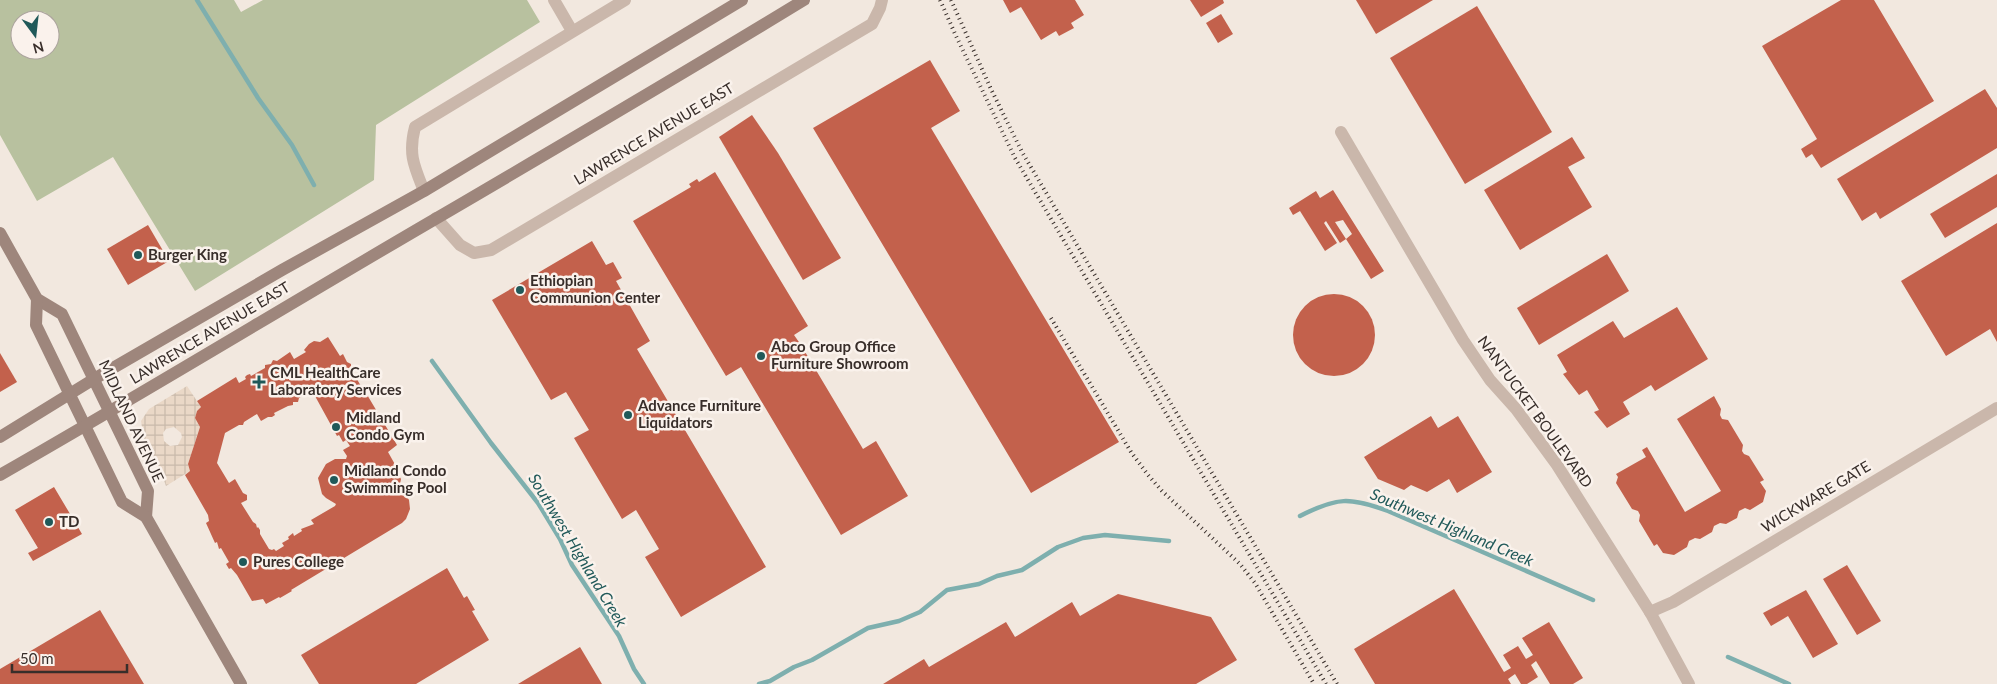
<svg xmlns="http://www.w3.org/2000/svg" width="1997" height="684" font-family="Lato,sans-serif">
<defs>
<pattern id="plaza-grid" width="8" height="8" patternUnits="userSpaceOnUse" patternTransform="scale(1.25)"><rect width="8" height="8" fill="#ead8c7"/><path d="M0 4h8M4 0v8" fill="none" stroke="#c9baab"/></pattern>
</defs>
<rect width="100%" height="100%" fill="#f2e8df"/>
<!-- grass -->
<path fill="#b8c19f" fill-rule="evenodd" d="M0,0h234l7,12 22,-12h264l13,22 -164,103 -2,55 -179,111 -82,-134 -76,44 -37,-66zM20,20h30v30h-30z"/>
<!-- plaza -->
<path fill="url(#plaza-grid)" fill-rule="evenodd" d="M187,386l14,21 -4,4 -2,7 5,9 -12,37 2,7 -24,15 -5,-14 -17,-32 -3,-19 8,-12zM174,427l7,6 1,4 -4,8 -8,1 -6,-5 -1,-8 3,-4z"/>
<g fill="none" stroke-linecap="round" stroke-linejoin="round">
<!-- stream -->
<g stroke="#7eafae" stroke-width="4.5">
<polyline points="197,0 258,98 292,145 314,185"/>
<polyline points="432,361 491,443 538,503 560,539 572,565 619,636 634,669 644,684"/>
<path d="M1300,516c37,-19 50,-19 88,-5l205,89"/>
<polyline points="1728,657 1789,684"/>
<polyline points="759,684 770,681 794,667 812,660 868,628 899,621 920,612 947,590 979,584 997,576 1022,570 1058,547 1083,538 1105,535 1169,541"/>
</g>
</g>
<!-- building -->
<g fill="#c3614c" fill-rule="evenodd">
<polygon points="1003,0 1075,0 1084,15 1071,23 1074,28 1059,36 1056,31 1041,40 1021,7 1010,13"/>
<polygon points="1190,0 1223,0 1224,3 1201,17"/>
<polygon points="1356,0 1433,0 1376,34"/>
<polygon points="1841,0 1874,0 1934,101 1821,168 1812,154 1806,158 1801,149 1817,139 1762,46"/>
<polygon points="1477,6 1552,132 1465,184 1390,58"/>
<polygon points="1221,14 1233,34 1218,43 1206,23"/>
<polygon points="930,60 960,111 931,128 1119,442 1031,493 813,128"/>
<polygon points="1985,89 1997,108 1997,148 1880,219 1876,212 1862,221 1837,179"/>
<polygon points="752,115 778,153 841,258 803,280 719,137"/>
<polygon points="1572,137 1585,158 1568,167 1592,207 1520,250 1484,190"/>
<polygon points="715,172 808,326 794,335 801,345 863,449 876,441 908,496 841,535 741,367 726,376 633,221 691,187 689,184 697,179 699,182"/>
<polygon points="1997,174 1997,207 1945,238 1930,214"/>
<polygon points="1333,190 1384,271 1371,279 1346,239 1352,234 1343,220 1335,222 1346,239 1340,243 1326,221 1324,223 1337,243 1325,251 1300,211 1293,215 1289,208 1316,191 1320,198"/>
<polygon points="1997,223 1997,342 1990,329 1946,356 1901,281"/>
<polygon points="148,225 169,261 128,285 107,249"/>
<polygon points="592,241 606,265 613,262 622,278 616,281 650,341 637,349 766,567 681,617 645,557 659,549 636,510 622,519 574,438 589,430 566,392 551,400 492,300"/>
<polygon points="1607,254 1629,291 1539,345 1517,308"/>
<circle cx="1334" cy="335" r="41"/>
<polygon points="1677,307 1708,359 1655,391 1651,385 1623,402 1630,414 1607,428 1594,412 1599,410 1587,390 1579,395 1563,374 1567,372 1557,355 1613,321 1624,338"/>
<path d="M328,337l12,19 3,-2 4,8 4,2v4l1,-1 3,4 -1,3 8,14 4,1v4l31,52 -9,7 9,16 -2,1 6,10 -1,5 9,16 1,9 -4,10 -4,4 -111,67 1,1 -12,7 -1,-1 -13,7 -3,-5 -11,2 -15,-26 -6,-7 -2,1 -3,-5 3,-2 -8,-14 -2,1 -2,-7 -2,1 -9,-20 3,-2 -1,-6 -23,-40 5,-4 -2,-7 12,-37 -5,-9 2,-7 4,-4 -4,-6 39,-24 3,6 7,-4 -1,-2 2,-2 3,-1 1,2 14,-8v-3l6,-1 2,-4 4,1 13,-9 4,7 12,-7 -2,-2 5,-6 5,-3 6,1zM308,392l5,5 2,-1 22,40 2,-1 4,7 3,-2 4,6 -7,4 4,6 -1,3h-11l-9,5 -8,14 4,16 4,4 10,6 -1,2 -24,14 3,4 -13,5 1,2 -8,5 -1,-3 -5,4 1,2 -7,4 2,3 -8,5 -2,-2 -2,1 -3,-1 -9,-15v-4l-2,-3 -1,1 -1,-4 -3,-2 -12,-19 6,-3v-5l-4,-2 -8,-14 -6,4 -12,-20 8,-30 14,-8h4l1,-3 13,-8 4,7 7,-4h4l3,-2 -1,-2 14,-7 5,-1v-3h5l1,-4z"/>
<polygon points="0,353 17,382 0,392"/>
<polygon points="1714,396 1721,409 1720,415 1722,419 1728,420 1743,445 1742,451 1744,454 1749,456 1764,480 1760,482 1766,491 1763,502 1750,510 1745,508 1739,511 1737,518 1726,524 1720,523 1714,526 1712,532 1700,539 1695,538 1689,541 1687,547 1674,555 1663,553 1657,544 1654,546 1639,521 1640,515 1638,511 1632,509 1616,483 1618,477 1616,474 1646,457 1642,450 1647,447 1685,512 1721,491 1677,419"/>
<polygon points="1431,416 1438,428 1458,416 1492,472 1457,493 1449,479 1427,492 1411,485 1404,490 1378,479 1364,457"/>
<polygon points="54,487 82,534 33,561 28,553 38,548 15,510"/>
<polygon points="1847,565 1881,621 1857,635 1823,579"/>
<polygon points="447,568 464,598 467,596 475,610 472,611 489,640 416,684 319,684 301,655"/>
<polygon points="1454,589 1504,672 1511,668 1503,655 1518,646 1526,659 1533,655 1522,638 1549,622 1583,678 1573,684 1550,684 1536,661 1531,665 1538,677 1527,684 1521,684 1515,674 1508,679 1511,684 1375,684 1354,649"/>
<polygon points="1806,590 1838,644 1813,658 1788,616 1771,626 1763,613"/>
<polygon points="1118,594 1211,617 1237,660 1196,684 883,684 924,659 929,667 1006,622 1015,637 1072,602 1080,616"/>
<polygon points="100,610 144,684 0,684 0,669"/>
<polygon points="580,647 602,684 518,684"/>
</g>
<g fill="none" stroke-linecap="round" stroke-linejoin="round">
<!-- minor -->
<g stroke="#cab7ab" stroke-width="12">
<polyline points="554,0 572,31"/>
<polyline points="1341,132 1463,340 1490,380 1516,409 1557,465 1650,612 1689,684"/>
<path d="M424,191c-10,-25 -16,-37 -9,-64l210,-127"/>
<polyline points="436,218 460,245 474,253 491,250 872,24 880,8 882,0"/>
<polyline points="1650,612 1673,602 1997,408"/>
</g>
<!-- secondary -->
<g stroke="#9e867c" stroke-width="12">
<polyline points="0,233 37,299 62,314 148,491 146,517"/>
<polyline points="37,299 36,325 122,502 146,517 241,684"/>
<polyline points="0,437 94,379 282,270 424,191 742,0"/>
<path d="M0,475c147,-84 291,-172 437,-257 123,-72 246,-144 367,-218"/>
</g>
<!-- rail -->
<g stroke="#382e2a" stroke-width="4" stroke-dasharray="1 4" stroke-linecap="butt">
<polyline points="940,0 956,36 1015,158 1326,684"/>
<polyline points="951,0 990,87 1022,152 1337,684"/>
<polyline points="1051,318 1131,452 1148,475 1162,491 1240,564 1255,583 1314,684"/>
</g>
</g>
<!-- markers -->
<g fill="#205959" stroke="#faf2ec" stroke-width="2">
<circle cx="138" cy="255" r="5"/>
<circle cx="520" cy="290" r="5"/>
<circle cx="761" cy="356" r="5"/>
<path d="M256.5 374.5h5v5h5v5h-5v5h-5v-5h-5v-5h5z"/>
<circle cx="628" cy="415" r="5"/>
<circle cx="336" cy="427" r="5"/>
<circle cx="334" cy="480" r="5"/>
<circle cx="49" cy="522" r="5"/>
<circle cx="243" cy="562" r="5"/>
</g>
<g text-anchor="middle" stroke-width="5" stroke-linejoin="round" paint-order="stroke">
<!-- street labels -->
<g font-size="15" fill="#382e2a" stroke="#faf2ec">
<text transform="translate(654 134) rotate(-31)" y="5">LAWRENCE AVENUE EAST</text>
<text transform="translate(210 333) rotate(-31)" y="5">LAWRENCE AVENUE EAST</text>
<text transform="translate(1535 412) rotate(54)" y="5">NANTUCKET BOULEVARD</text>
<text transform="translate(131 421) rotate(65)" y="5">MIDLAND AVENUE</text>
<text transform="translate(1816 497) rotate(-31)" y="5">WICKWARE GATE</text>
</g>
<!-- poi labels -->
<g font-size="15" font-weight="bold" fill="#382e2a" stroke="#faf2ec" text-anchor="start">
<text x="148" y="260">Burger King</text>
<text x="530" y="286">Ethiopian<tspan x="530" dy="17">Communion Center</tspan></text>
<text x="771" y="352">Abco Group Office<tspan x="771" dy="17">Furniture Showroom</tspan></text>
<text x="270" y="378">CML HealthCare<tspan x="270" dy="17">Laboratory Services</tspan></text>
<text x="638" y="411">Advance Furniture<tspan x="638" dy="17">Liquidators</tspan></text>
<text x="346" y="423">Midland<tspan x="346" dy="17">Condo Gym</tspan></text>
<text x="344" y="476">Midland Condo<tspan x="344" dy="17">Swimming Pool</tspan></text>
<text x="59" y="527">TD</text>
<text x="253" y="567">Pures College</text>
</g>
<!-- water labels -->
<g font-size="16" font-style="italic" fill="#205959" stroke="#faf2ec">
<text transform="translate(1452 527) rotate(23)" y="6">Southwest Highland Creek</text>
<text transform="translate(578 550) rotate(59)" y="6">Southwest Highland Creek</text>
</g>
</g>
<!-- north arrow -->
<g transform="translate(35 35) rotate(165)"><circle r="24" fill="#faf2ec" stroke="#aca49e"/>
<path d="M0-4L9 19L0 12L-9 19Z" fill="#205959"/>
<text y="-8" font-size="14" font-weight="bold" text-anchor="middle" fill="#382e2a">N</text>
</g>
<!-- scale -->
<path d="M12 664v8h115v-8" fill="none" stroke="#382e2a" stroke-width="2.5"/>
<text x="20" y="664" font-size="15" fill="#382e2a" stroke="#faf2ec" stroke-width="4" paint-order="stroke">50 m</text>
</svg>
